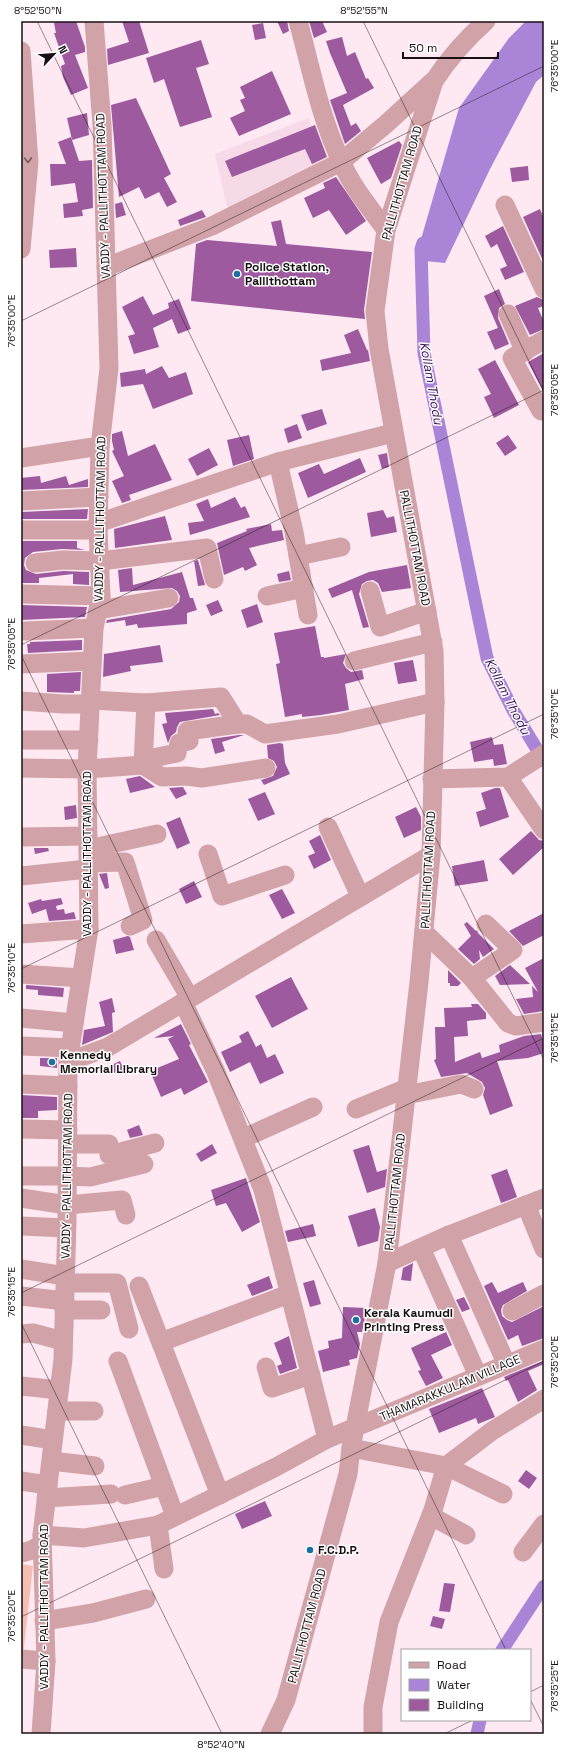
<svg xmlns="http://www.w3.org/2000/svg" width="565" height="1755" font-family="'Space Grotesk',sans-serif">
<rect width="100%" height="100%" fill="#fee8f2"/>
<!-- built -->
<polygon fill="#f6dae7" points="309,118 326,165 228,211 215,154"/>
<!-- green -->
<polygon fill="#f6bdb1" points="21,1564 33,1566 23,1656 21,1656"/>
<!-- water -->
<polygon fill="#aa84d7" points="526,21 544,21 544,75 536,82 490,169 445,263 415,260 459,108 509,38"/>
<g fill="none" stroke-linecap="round" stroke-linejoin="round">
<!-- canal -->
<g stroke="#aa84d7" stroke-width="13">
<polyline points="423,243 421,249 424,353 487,658 513,710 544,761"/>
<polyline points="502,1650 544,1586"/>
<polyline points="477,1734 480,1720"/>
</g>
</g>
<!-- building -->
<g fill="#9d5a9e">
<polygon points="59,21 76,21 85,47 85,52 75,55 88,88 71,95 63,77 61,66 65,64 54,33 56,33 54,23"/>
<polygon points="122,21 139,21 149,53 108,65 107,49 129,42"/>
<polygon points="277,21 287,21 289,31 283,34"/>
<polygon points="309,21 322,21 327,32 314,38"/>
<polygon points="263,23 266,38 255,40 252,25"/>
<polygon points="342,37 347,56 355,52 366,79 368,78 374,88 343,105 351,126 356,123 361,131 345,144 330,100 347,93 330,53 326,41"/>
<polygon points="201,40 209,64 196,68 212,117 180,127 164,79 154,83 146,58"/>
<polygon points="272,71 291,114 239,136 230,118 245,111 240,100 245,98 240,87"/>
<polygon points="136,98 171,174 164,178 177,202 167,207 159,192 145,199 139,187 119,197 111,105"/>
<polygon points="87,113 89,135 72,140 67,118"/>
<polygon points="315,125 327,157 312,164 305,149 232,177 225,161"/>
<polygon points="71,137 79,161 92,160 93,208 82,210 83,216 64,218 63,204 78,202 75,183 51,186 50,164 66,164 58,142"/>
<polygon points="399,141 402,145 391,178 381,184 367,158"/>
<polygon points="528,166 529,180 512,182 510,168"/>
<polygon points="336,177 366,221 346,235 329,210 313,218 304,198 325,188 323,183"/>
<polygon points="122,202 126,215 116,218 115,204"/>
<polygon points="540,209 544,219 544,263 523,217"/>
<polygon points="202,210 206,217 180,226 178,220"/>
<polygon points="281,220 286,244 372,252 364,310 365,319 191,301 196,244 207,240 277,246 271,222"/>
<polygon points="503,226 524,272 505,280 500,269 507,266 497,244 491,248 485,236"/>
<polygon points="76,248 77,267 50,268 49,250"/>
<polygon points="499,289 505,304 499,308 498,318 509,344 495,350 487,332 498,328 484,296"/>
<polygon points="143,296 153,315 169,308 168,303 179,299 191,329 178,334 172,319 153,328 159,347 134,354 128,336 135,334 122,307"/>
<polygon points="537,297 544,300 544,306 538,308 544,322 544,329 530,335 515,306"/>
<polygon points="358,329 367,350 368,350 370,361 322,371 320,360 351,353 344,335"/>
<polygon points="544,353 544,393 528,362"/>
<polygon points="495,360 519,405 494,418 484,397 491,394 478,369"/>
<polygon points="162,366 169,378 186,372 193,394 153,409 143,384 121,387 120,373 145,369 146,374"/>
<polygon points="322,409 327,424 307,431 301,415"/>
<polygon points="297,424 302,438 288,443 284,429"/>
<polygon points="122,431 128,456 155,444 172,480 129,495 131,500 122,503 112,481 124,476 112,451 114,450 112,441 112,434"/>
<polygon points="249,435 254,459 233,466 227,440"/>
<polygon points="508,435 517,448 505,456 496,443"/>
<polygon points="209,448 218,465 197,476 188,459"/>
<polygon points="387,453 389,467 382,469 378,455"/>
<polygon points="360,458 366,472 308,498 298,473 319,464 324,474"/>
<polygon points="40,476 41,483 66,476 69,485 88,479 88,487 21,490 21,478"/>
<polygon points="235,497 241,508 245,506 250,517 190,535 188,523 204,521 196,504 208,499 211,508"/>
<polygon points="88,509 87,519 21,519 21,512"/>
<polygon points="383,510 387,518 394,516 397,532 371,537 367,513"/>
<polygon points="165,516 172,540 115,548 114,529"/>
<polygon points="271,524 272,531 282,530 284,540 249,548 257,565 245,571 243,567 224,575 217,543 247,531 246,529"/>
<polygon points="21,541 77,541 77,548 85,550 62,549 33,552 25,558 24,565 26,570 36,574 63,571 89,572 89,585 73,584 73,574 39,578 39,583 21,583"/>
<polygon points="198,560 205,585 198,586 194,561"/>
<polygon points="407,565 411,588 382,592 378,583 373,580 367,581 362,584 359,594 369,627 363,628 352,590 332,598 328,589 369,572"/>
<polygon points="132,568 133,585 182,572 190,598 193,598 197,610 187,613 187,624 138,628 137,624 126,626 125,620 106,623 107,620 171,609 179,602 180,596 177,591 172,588 120,592 118,570"/>
<polygon points="289,571 291,580 279,582 277,574"/>
<polygon points="218,600 223,611 211,616 206,605"/>
<polygon points="257,604 263,622 247,628 241,610"/>
<polygon points="21,605 87,607 85,617 21,620"/>
<polygon points="315,626 321,657 324,657 324,658 346,654 343,663 346,668 351,672 362,670 364,679 345,684 349,710 321,715 302,717 302,714 285,717 276,664 280,663 274,633"/>
<polygon points="82,640 82,650 28,653 27,644 30,644 30,642"/>
<polygon points="160,645 163,662 130,666 131,671 103,677 104,654"/>
<polygon points="413,660 417,681 398,684 394,663"/>
<polygon points="81,672 80,691 74,691 74,693 47,692 47,674"/>
<polygon points="213,709 215,714 218,713 220,715 180,722 177,727 176,732 171,736 168,743 162,724 167,723 165,713"/>
<polygon points="239,735 244,735 222,742 225,751 215,754 211,739"/>
<polygon points="492,737 494,745 503,744 507,764 494,766 493,759 474,762 470,742"/>
<polygon points="280,743 283,744 285,763 290,774 264,785 261,780 273,776 277,767 274,761 268,758 267,745"/>
<polygon points="140,776 155,787 130,793 126,779"/>
<polygon points="183,787 187,794 176,799 169,788"/>
<polygon points="495,788 500,788 509,817 480,827 476,812 486,809 481,793"/>
<polygon points="265,792 275,814 258,821 248,799"/>
<polygon points="76,805 77,818 65,820 64,807"/>
<polygon points="416,807 421,817 421,830 404,838 395,817"/>
<polygon points="180,817 190,843 177,849 166,823"/>
<polygon points="531,831 539,840 544,841 544,847 513,875 499,859"/>
<polygon points="320,835 331,860 314,869 308,856 315,853 309,841"/>
<polygon points="34,848 48,848 49,851 35,854"/>
<polygon points="484,860 488,881 455,886 452,866"/>
<polygon points="107,873 109,888 105,889 99,874"/>
<polygon points="194,881 202,897 186,904 179,889"/>
<polygon points="282,889 295,913 282,919 269,895"/>
<polygon points="61,898 63,904 56,906 57,910 64,909 65,914 74,912 76,919 49,921 46,909 32,914 28,903 41,899 42,901"/>
<polygon points="544,913 544,935 523,946 509,931"/>
<polygon points="467,922 476,931 477,930 478,933 494,949 483,957 479,950 480,959 474,964 458,949 471,936 464,924"/>
<polygon points="128,936 130,937 134,950 116,954 113,940"/>
<polygon points="544,958 544,1011 524,1014 516,999 533,997 532,986 538,992 525,968"/>
<polygon points="510,965 530,984 500,985 495,976"/>
<polygon points="448,970 461,983 458,986 450,986 450,983 448,983"/>
<polygon points="291,977 308,1009 272,1028 255,996"/>
<polygon points="26,985 64,988 63,997 38,995 38,990 26,989"/>
<polygon points="112,998 115,1012 112,1013 113,1032 82,1045 84,1030 105,1026 99,1002"/>
<polygon points="471,1004 478,1004 486,1013 486,1019 467,1021 468,1036 454,1037 455,1062 480,1052 482,1058 500,1052 499,1045 524,1036 541,1034 544,1044 544,1053 528,1058 497,1061 513,1106 490,1115 483,1095 485,1088 482,1082 467,1073 441,1077 434,1060 436,1059 435,1027 445,1027 444,1008 472,1007"/>
<polygon points="181,1024 191,1044 189,1045 208,1082 184,1095 181,1088 161,1097 150,1071 179,1059 168,1039 174,1036 154,1038"/>
<polygon points="248,1031 256,1047 261,1044 267,1058 275,1054 284,1073 260,1084 250,1062 230,1072 221,1052 242,1042 239,1036"/>
<polygon points="40,1058 57,1058 57,1068 40,1066"/>
<polygon points="120,1061 126,1074 99,1071"/>
<polygon points="21,1095 57,1097 57,1110 38,1111 38,1118 22,1118"/>
<polygon points="139,1125 143,1135 130,1138 127,1130"/>
<polygon points="212,1144 217,1153 201,1162 196,1154"/>
<polygon points="369,1145 377,1172 387,1169 385,1187 367,1193 353,1150"/>
<polygon points="507,1169 517,1197 501,1203 491,1175"/>
<polygon points="246,1178 260,1222 242,1232 226,1203 216,1206 211,1190"/>
<polygon points="375,1208 380,1227 378,1241 358,1247 348,1216"/>
<polygon points="313,1224 316,1236 288,1242 285,1231"/>
<polygon points="413,1263 411,1281 401,1280 403,1268"/>
<polygon points="269,1276 273,1288 252,1296 247,1285"/>
<polygon points="314,1280 321,1304 310,1307 303,1283"/>
<polygon points="492,1282 498,1293 523,1282 527,1291 503,1305 501,1310 502,1316 507,1320 512,1322 544,1306 544,1338 522,1346 518,1335 508,1340 484,1286"/>
<polygon points="464,1297 470,1309 462,1312 456,1300"/>
<polygon points="343,1307 367,1308 362,1332 357,1332 360,1344 357,1358 349,1360 350,1365 323,1372 318,1351 329,1348 328,1341 342,1338"/>
<polygon points="446,1332 452,1345 431,1355 443,1378 426,1386 418,1371 421,1370 411,1348"/>
<polygon points="289,1336 297,1368 280,1374 277,1366 282,1364 274,1343"/>
<polygon points="543,1361 544,1364 528,1371 537,1390 518,1402 508,1380 506,1381 504,1377"/>
<polygon points="482,1388 495,1417 478,1424 476,1418 439,1433 429,1409"/>
<polygon points="526,1470 537,1478 529,1489 518,1481"/>
<polygon points="265,1501 272,1516 242,1529 235,1514"/>
<polygon points="444,1583 455,1584 450,1612 439,1611"/>
<polygon points="433,1616 445,1619 442,1629 430,1626"/>
</g>
<g fill="none" stroke-linecap="round" stroke-linejoin="round">
<!-- minor -->
<g stroke="#d1a2a7" stroke-width="19">
<path d="M298,21c13,47 22,96 43,140 11,26 29,47 45,69"/>
<polyline points="21,51 29,162 21,249"/>
<polyline points="505,205 544,289"/>
<polyline points="106,267 212,226 341,162 386,124 432,82"/>
<polyline points="508,314 525,352"/>
<polyline points="541,411 512,358 544,340"/>
<polyline points="21,458 100,446"/>
<polyline points="278,462 294,532 308,615"/>
<polyline points="21,501 99,497"/>
<polyline points="98,523 278,462 393,433"/>
<polyline points="21,530 98,530"/>
<polyline points="298,556 341,547"/>
<polyline points="35,563 63,560 100,561 207,548 214,579"/>
<polyline points="370,591 380,627 427,611"/>
<polyline points="21,594 101,596"/>
<polyline points="267,596 304,588"/>
<polyline points="98,610 169,598"/>
<polyline points="25,631 94,628"/>
<polyline points="354,661 433,642"/>
<polyline points="21,664 92,661"/>
<polyline points="90,700 146,703 221,697 238,724 247,724 265,734 338,724 435,702"/>
<polyline points="21,701 63,704 90,704"/>
<polyline points="146,703 143,765 162,777 186,776 202,778 266,768"/>
<polyline points="21,740 89,740"/>
<polyline points="143,760 177,753 179,743 189,741 187,731 238,724"/>
<polyline points="21,768 87,769 143,765"/>
<polyline points="508,777 544,830"/>
<polyline points="432,779 508,777 544,754"/>
<polyline points="328,827 360,896"/>
<polyline points="21,837 88,836"/>
<polyline points="88,849 157,834"/>
<polyline points="208,854 222,896 285,875"/>
<polyline points="88,863 125,862 143,920 130,926"/>
<polyline points="21,876 88,869"/>
<polyline points="424,932 472,978 508,1023 516,1026 544,1022"/>
<polyline points="21,934 89,929"/>
<polyline points="156,940 190,998"/>
<polyline points="21,974 81,978"/>
<polyline points="472,978 513,950 486,924"/>
<polyline points="183,1002 216,1072 263,1190 327,1439"/>
<polyline points="21,1018 74,1023"/>
<polyline points="21,1046 71,1048"/>
<polyline points="68,1062 108,1047 431,855"/>
<polyline points="21,1084 68,1086"/>
<polyline points="406,1095 461,1084 474,1089"/>
<polyline points="356,1109 407,1088"/>
<polyline points="21,1129 68,1130"/>
<polyline points="244,1138 313,1107"/>
<polyline points="68,1144 109,1144 109,1155 155,1143"/>
<polyline points="21,1176 67,1176 90,1177 144,1164"/>
<polyline points="21,1198 67,1205 122,1200 126,1215"/>
<polyline points="526,1205 544,1249"/>
<polyline points="21,1226 66,1228"/>
<polyline points="449,1235 506,1363"/>
<polyline points="421,1248 478,1376"/>
<polyline points="387,1263 449,1235 544,1198"/>
<polyline points="21,1269 65,1276"/>
<polyline points="65,1283 117,1283 129,1329"/>
<polyline points="139,1286 220,1495"/>
<polyline points="21,1296 65,1301"/>
<polyline points="64,1310 101,1310"/>
<polyline points="512,1311 544,1294"/>
<polyline points="21,1334 33,1333 63,1341"/>
<polyline points="161,1342 289,1294"/>
<polyline points="118,1361 175,1516"/>
<polyline points="266,1367 272,1388 311,1375"/>
<polyline points="21,1386 59,1390"/>
<polyline points="57,1411 94,1411"/>
<polyline points="21,1435 53,1440"/>
<polyline points="351,1448 446,1466 503,1494"/>
<polyline points="51,1461 95,1466"/>
<polyline points="21,1481 48,1485"/>
<polyline points="125,1495 164,1486"/>
<polyline points="46,1498 111,1494"/>
<polyline points="431,1516 466,1535"/>
<polyline points="158,1525 164,1569"/>
<polyline points="42,1535 84,1538 158,1525 276,1467 327,1439 544,1349"/>
<polyline points="523,1552 544,1524"/>
<polyline points="21,1553 32,1550 42,1544"/>
<polyline points="44,1621 93,1613 146,1599"/>
<polyline points="21,1659 46,1661"/>
<polyline points="41,1734 46,1661 42,1535 63,1359 67,1221 68,1062 89,929 87,769 94,628 101,596 98,530 100,446 109,368 102,125 94,21"/>
<path d="M270,1734l16,-34 62,-226 3,-26 36,-185 32,-281 12,-127 4,-153 -1,-51 -55,-302 -4,-38 11,-81 48,-149c15,-23 32,-42 52,-60"/>
<polyline points="373,1734 373,1707 389,1622 433,1510 446,1466 492,1431 544,1399"/>
</g>
</g>
<!-- one-way arrows -->
<defs><path id="oneway-chevron" d="M-2-3.5L2.5 0L-2 3.5" fill="none" stroke-width="1.6" stroke-linecap="round" stroke-linejoin="round"/></defs>
<use stroke="#745a5e" href="#oneway-chevron" transform="translate(28 160) rotate(89)"/>
<!-- ticks -->
<path fill="none" stroke="#181114" stroke-width="1" stroke-opacity="0.45" d="M37,21l507,1039M363,21l181,371M21,321l523,-255M21,645l523,-255M21,655l485,995M21,969l523,-255M21,1293l523,-255M21,1323l201,411M21,1617l523,-256M530,1692l14,-7M530,1699l14,28M444,1734l29,-14"/>
<!-- markers -->
<g fill="#1a71a1" stroke="#fff" stroke-width="1.5">
<circle cx="237" cy="274" r="4"/>
<circle cx="52" cy="1062" r="4"/>
<circle cx="356" cy="1320" r="4"/>
<circle cx="310" cy="1550" r="4"/>
</g>
<g text-anchor="middle" stroke-width="3" stroke-linejoin="round" paint-order="stroke">
<!-- street labels -->
<g font-size="12" fill="#181114" stroke="#fff">
<text transform="translate(402 183) rotate(-74)" y="4">PALLITHOTTAM ROAD</text>
<text transform="translate(103 196) rotate(-92)" y="4">VADDY - PALLITHOTTAM ROAD</text>
<text transform="translate(100 519) rotate(-89)" y="4">VADDY - PALLITHOTTAM ROAD</text>
<text transform="translate(415 548) rotate(79)" y="4">PALLITHOTTAM ROAD</text>
<text transform="translate(87 854) rotate(-90)" y="4">VADDY - PALLITHOTTAM ROAD</text>
<text transform="translate(428 870) rotate(-87)" y="4">PALLITHOTTAM ROAD</text>
<text transform="translate(67 1176) rotate(-89)" y="4">VADDY - PALLITHOTTAM ROAD</text>
<text transform="translate(395 1192) rotate(-84)" y="4">PALLITHOTTAM ROAD</text>
<text transform="translate(450 1388) rotate(-23)" y="4">THAMARAKKULAM VILLAGE</text>
<text transform="translate(44 1607) rotate(-90)" y="4">VADDY - PALLITHOTTAM ROAD</text>
<text transform="translate(307 1626) rotate(-75)" y="4">PALLITHOTTAM ROAD</text>
</g>
<!-- poi labels -->
<g font-size="12" font-weight="bold" fill="#181114" stroke="#fff" text-anchor="start">
<text x="245" y="271">Police Station,<tspan x="245" dy="14">Pallithottam</tspan></text>
<text x="60" y="1059">Kennedy<tspan x="60" dy="14">Memorial Library</tspan></text>
<text x="364" y="1317">Kerala Kaumudi<tspan x="364" dy="14">Printing Press</tspan></text>
<text x="318" y="1554">F.C.D.P.</text>
</g>
<!-- water labels -->
<g font-size="13" font-style="italic" fill="#39105a" stroke="#fff">
<text transform="translate(432 383) rotate(80)" y="5">Kollam Thodu</text>
<text transform="translate(508 696) rotate(63)" y="5">Kollam Thodu</text>
</g>
</g>
<!-- border -->
<rect width="565" height="1755" fill="none" stroke="#ffffff" stroke-width="44"/>
<!-- legend -->
<rect x="401" y="1649" width="130" height="72" fill="#ffffff" stroke="#a3a0a1"/>
<rect x="409" y="1662" width="20" height="6" fill="#d1a2a7" stroke="#a3a0a1"/>
<text x="437" y="1669" font-size="12" fill="#181114">Road</text>
<rect x="409" y="1679" width="20" height="12" fill="#aa84d7" stroke="#a3a0a1"/>
<text x="437" y="1689" font-size="12" fill="#181114">Water</text>
<rect x="409" y="1699" width="20" height="12" fill="#9d5a9e" stroke="#a3a0a1"/>
<text x="437" y="1709" font-size="12" fill="#181114">Building</text>
<!-- north arrow -->
<g transform="translate(54 54) rotate(64)" stroke="#ffffff" stroke-width="3" paint-order="stroke">
<path d="M0-3L7 15L0 10L-7 15Z" fill="#181114"/>
<text y="-6" font-size="11" font-weight="bold" text-anchor="middle" fill="#181114">N</text>
</g>
<!-- scale -->
<path d="M403 52v6h95v-6" fill="none" stroke="#181114" stroke-width="2"/>
<text x="409" y="52" font-size="12" fill="#181114" stroke="#ffffff" stroke-width="3" paint-order="stroke">50 m</text>
<rect x="22" y="22" width="521" height="1711" fill="none" stroke="#181114" stroke-width="1.5"/>
<g font-size="10" text-anchor="middle" fill="#181114">
<text x="38" y="14">8°52'50"N</text>
<text x="364" y="14">8°52'55"N</text>
<text transform="translate(554 66) rotate(-90)" y="4">76°35'00"E</text>
<text transform="translate(11 321) rotate(-90)" y="4">76°35'00"E</text>
<text transform="translate(554 390) rotate(-90)" y="4">76°35'05"E</text>
<text transform="translate(11 644) rotate(-90)" y="4">76°35'05"E</text>
<text transform="translate(554 714) rotate(-90)" y="4">76°35'10"E</text>
<text transform="translate(11 968) rotate(-90)" y="4">76°35'10"E</text>
<text transform="translate(554 1038) rotate(-90)" y="4">76°35'15"E</text>
<text transform="translate(11 1292) rotate(-90)" y="4">76°35'15"E</text>
<text transform="translate(554 1362) rotate(-90)" y="4">76°35'20"E</text>
<text transform="translate(11 1616) rotate(-90)" y="4">76°35'20"E</text>
<text transform="translate(554 1686) rotate(-90)" y="4">76°35'25"E</text>
<text x="221" y="1748">8°52'40"N</text>
</g>
</svg>
